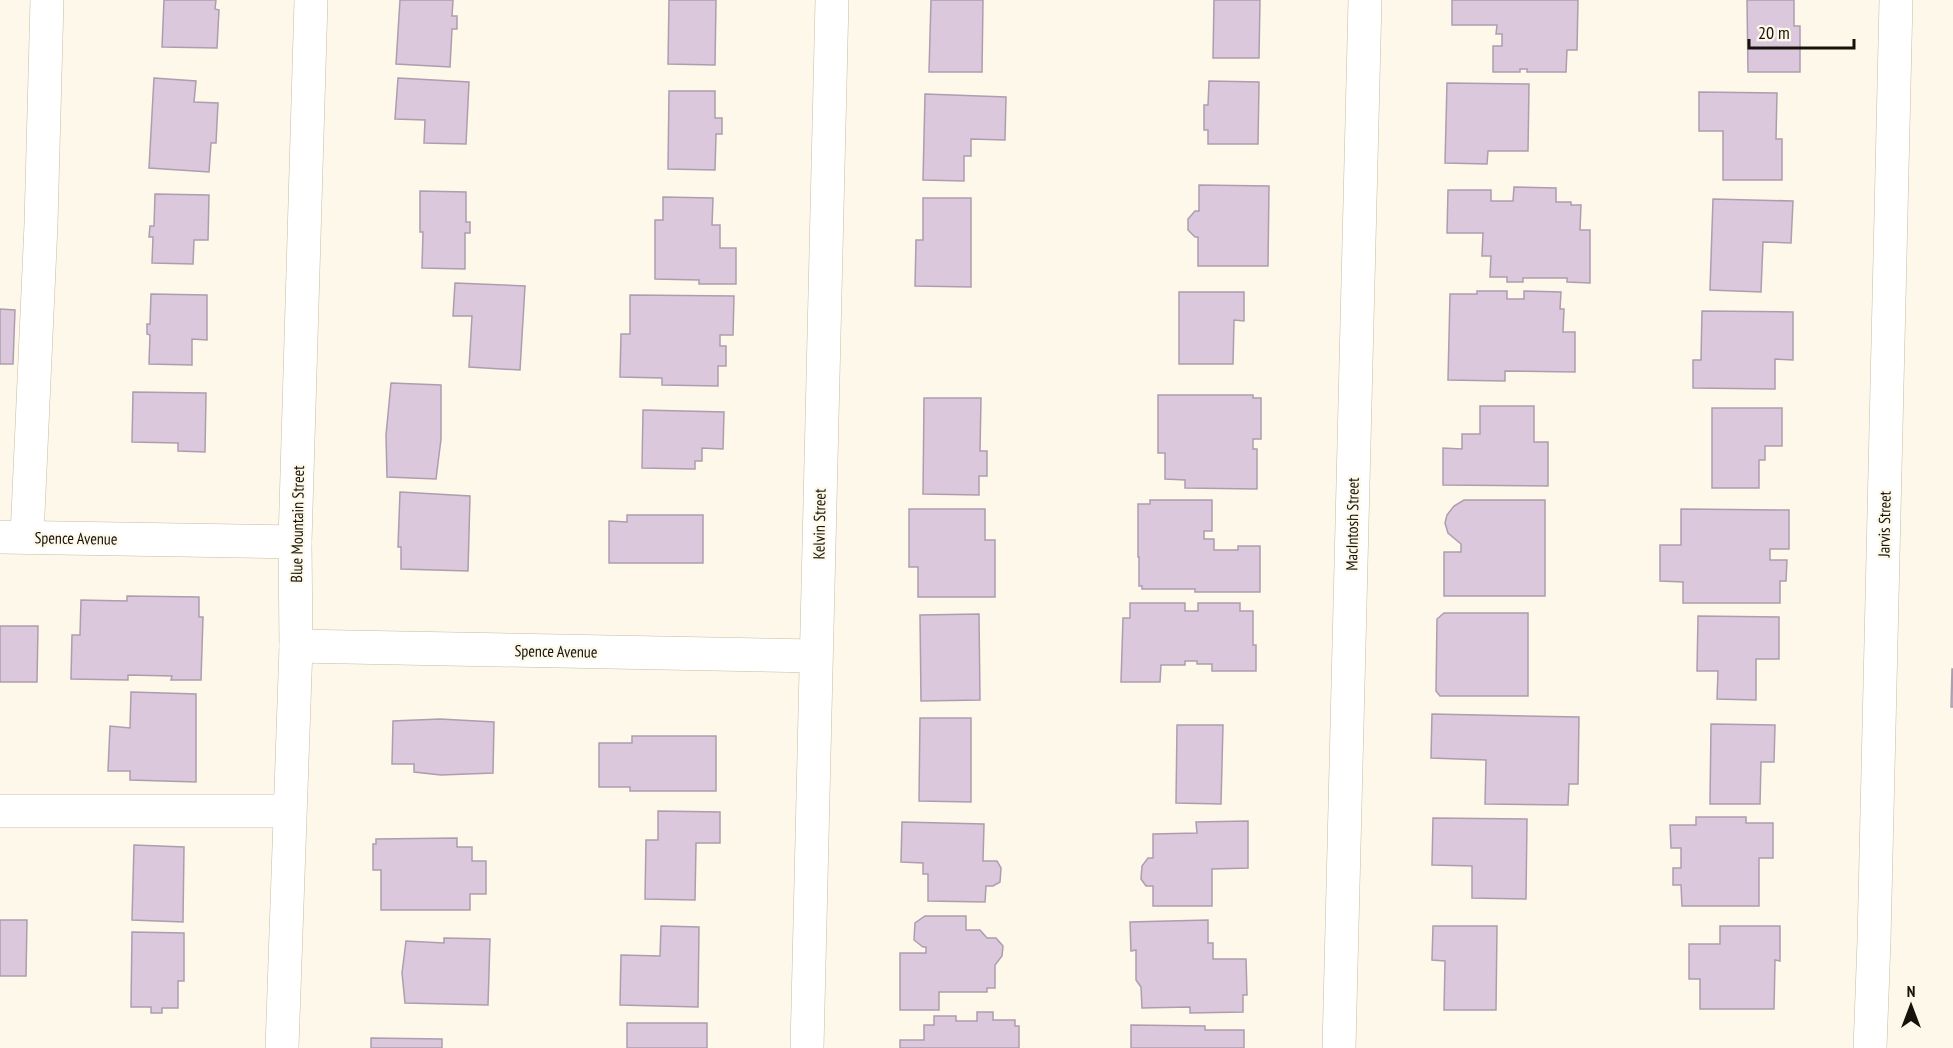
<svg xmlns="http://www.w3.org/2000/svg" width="1953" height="1048" font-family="'PT Sans Narrow',sans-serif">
<rect width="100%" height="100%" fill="#fdf8e9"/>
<!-- building -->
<g fill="#dbc8dc" stroke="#ae9daf" stroke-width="1.5">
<polygon points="164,0 216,0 215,9 219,10 217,48 162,47"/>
<polygon points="400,0 453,0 452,16 457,16 457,29 452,29 450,67 396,64"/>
<polygon points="669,0 716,0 715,65 668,64"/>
<polygon points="931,0 983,0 982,72 929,72"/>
<polygon points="1214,0 1260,0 1259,58 1213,58"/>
<polygon points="1452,0 1578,0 1577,50 1567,50 1566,72 1527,72 1527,69 1520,69 1520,72 1493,72 1493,46 1502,46 1502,34 1496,34 1497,25 1452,25"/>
<polygon points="1747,0 1794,0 1794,26 1800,26 1800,72 1748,72"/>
<polygon points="154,78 196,81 194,102 218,103 216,143 211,143 209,172 149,168"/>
<polygon points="398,78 469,82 466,144 424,143 425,120 395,119"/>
<polygon points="1209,81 1259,82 1258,144 1208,144 1208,130 1204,130 1204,105 1208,105"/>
<polygon points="1447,83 1529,84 1528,151 1488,151 1487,164 1445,163"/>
<polygon points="669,91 715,91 715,118 722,118 722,134 716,134 715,170 668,169"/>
<polygon points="1699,92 1777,93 1776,139 1782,139 1782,180 1723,180 1723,131 1699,131"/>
<polygon points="925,94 1006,97 1005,140 971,139 971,156 964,156 964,181 923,180"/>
<polygon points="1199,185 1269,186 1268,266 1198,266 1198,237 1195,237 1188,230 1188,219 1195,211 1199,211"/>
<polygon points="1514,187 1556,188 1556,202 1571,202 1571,205 1581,205 1580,230 1590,230 1590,283 1567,282 1567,278 1523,278 1523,282 1507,282 1507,277 1490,277 1491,256 1482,256 1483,233 1447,233 1448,190 1491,190 1491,201 1513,201"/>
<polygon points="420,191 466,192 466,222 470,222 470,233 465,233 465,269 422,268 423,232 420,232"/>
<polygon points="155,194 209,195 208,240 194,240 193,264 152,263 153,237 149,237 150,226 154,226"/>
<polygon points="663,197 713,198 712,225 720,225 720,248 736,248 736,284 699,284 699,280 655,279 655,220 663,220"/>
<polygon points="923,198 971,198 971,287 915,286 916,240 923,240"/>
<polygon points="1713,199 1793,201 1791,243 1763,242 1761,292 1710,290"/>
<polygon points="455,283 525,286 520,370 469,367 472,316 453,316"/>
<polygon points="1477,291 1507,291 1507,299 1524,299 1524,291 1561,292 1560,309 1564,309 1563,332 1575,332 1575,372 1505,371 1505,381 1448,380 1450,294 1477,294"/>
<polygon points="1179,292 1244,292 1244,321 1234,320 1233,364 1179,364"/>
<polygon points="151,294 207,295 207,340 192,339 192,365 149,364 150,335 147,334 147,324 150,324"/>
<polygon points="630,295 734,296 733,335 720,335 720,346 726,346 726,366 718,366 718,386 662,385 662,378 620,377 621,334 630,334"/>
<polygon points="0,309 15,310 13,364 0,364"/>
<polygon points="1702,311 1793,312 1793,360 1775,359 1775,389 1693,388 1693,360 1701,360"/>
<polygon points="391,383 441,385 441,439 436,479 387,477 386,435"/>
<polygon points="133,392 206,393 205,452 178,451 178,443 132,442"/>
<polygon points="1158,395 1253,395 1253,398 1261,398 1261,439 1253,439 1253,449 1257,449 1257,489 1185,488 1185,480 1165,479 1165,453 1158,453"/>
<polygon points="924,398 981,398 980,451 987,451 987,476 979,476 979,495 923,494"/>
<polygon points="1480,406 1534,406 1534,442 1548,442 1548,486 1443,485 1443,448 1462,449 1462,434 1480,434"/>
<polygon points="1712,408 1782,408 1782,446 1765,446 1765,460 1759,460 1759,488 1712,488"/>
<polygon points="643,410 724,412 723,449 702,448 702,461 695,461 695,469 642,468"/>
<polygon points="400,492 470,496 468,571 401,569 401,547 398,547"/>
<polygon points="1150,500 1212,500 1212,531 1204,531 1204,539 1214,539 1214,550 1238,550 1238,546 1260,546 1260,592 1195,592 1195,589 1142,589 1142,586 1139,586 1139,557 1138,557 1138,504 1150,504"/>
<polygon points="1464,500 1545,500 1545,596 1444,596 1444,552 1461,552 1461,544 1448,533 1445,523 1447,515 1454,506"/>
<polygon points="909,509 985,509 985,540 995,540 995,597 918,597 918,567 909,567"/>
<polygon points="1681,509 1789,510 1789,549 1770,549 1770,560 1787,560 1786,581 1780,581 1780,603 1683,603 1683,582 1660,581 1660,545 1681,545"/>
<polygon points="627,515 703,515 703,563 609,563 609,521 627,522"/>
<polygon points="127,596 199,597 199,617 203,617 201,680 171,680 172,676 128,675 128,680 71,679 72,635 80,635 81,600 127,601"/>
<polygon points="1130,603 1185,603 1185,611 1198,611 1198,603 1240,603 1240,611 1253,611 1253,645 1256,645 1256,671 1212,671 1212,664 1197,664 1197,661 1185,661 1185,665 1161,665 1160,682 1121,682 1123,618 1130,618"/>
<polygon points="1444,613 1528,613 1528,696 1440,696 1436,691 1437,619"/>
<polygon points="979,614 980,700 921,701 920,615"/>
<polygon points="1698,616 1779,617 1779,659 1756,659 1756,700 1717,699 1718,671 1697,671"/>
<polygon points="0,626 38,626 37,682 0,682"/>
<polygon points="1952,669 1953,669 1953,707 1951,707"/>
<polygon points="131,692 196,694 196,782 130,780 130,771 108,771 110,726 130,728"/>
<polygon points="1432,714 1579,717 1578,784 1569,784 1568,805 1485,804 1486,760 1431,758"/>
<polygon points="920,718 971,718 971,802 919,801"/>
<polygon points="440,719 494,722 493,773 441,775 414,772 414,764 392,764 393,721"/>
<polygon points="1711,724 1775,725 1774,762 1761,762 1760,804 1710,804"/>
<polygon points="1177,725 1223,725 1221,804 1176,803"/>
<polygon points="632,736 716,736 716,791 630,791 630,787 599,787 599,743 632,743"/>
<polygon points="658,811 720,812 720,843 696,843 695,900 645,899 646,840 658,840"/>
<polygon points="1696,817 1746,817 1746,823 1773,823 1773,858 1759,858 1759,906 1682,906 1681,885 1673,885 1673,868 1681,868 1681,848 1671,848 1670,825 1696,825"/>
<polygon points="1433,818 1527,819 1526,899 1472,898 1472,866 1432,865"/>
<polygon points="1248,821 1248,868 1212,869 1212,906 1153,906 1153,886 1146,886 1141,879 1142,866 1148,858 1153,858 1153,834 1197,833 1196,822"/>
<polygon points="902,822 984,824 983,861 997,861 1001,868 1000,882 993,886 986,886 985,902 928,901 928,874 923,874 923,863 901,862"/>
<polygon points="457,838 457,847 472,847 472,861 486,861 486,894 470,894 470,910 381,910 381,870 373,870 373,844 376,844 376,839"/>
<polygon points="134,845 184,847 183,922 132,920"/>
<polygon points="925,916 966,916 966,930 980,930 987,938 996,938 1003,946 1002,956 995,965 995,988 987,988 987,992 939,992 939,1010 900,1010 900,953 926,953 926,947 923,947 914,940 915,923"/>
<polygon points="0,920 27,920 26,976 0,976"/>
<polygon points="1208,920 1208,943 1213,943 1213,959 1246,959 1247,995 1243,995 1243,1012 1190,1013 1190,1007 1142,1008 1141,987 1136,980 1136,950 1131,951 1130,922"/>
<polygon points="661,926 699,927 698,1007 620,1005 621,955 660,956"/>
<polygon points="1433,926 1497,926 1496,1010 1444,1010 1445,961 1432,960"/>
<polygon points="1720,926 1780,926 1780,961 1775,960 1774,1009 1700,1009 1700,979 1689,979 1689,944 1720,944"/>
<polygon points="132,932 184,933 184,981 178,981 178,1008 162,1008 162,1013 151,1013 151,1007 131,1007"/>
<polygon points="444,938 490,939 488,1005 405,1003 402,973 406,941 444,943"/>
<polygon points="977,1012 993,1012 993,1020 1015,1020 1015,1026 1019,1026 1019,1048 900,1048 900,1040 924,1040 924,1025 934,1025 934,1016 956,1016 956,1021 977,1021"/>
<rect x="627" y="1023" width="80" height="25"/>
<polygon points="1131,1025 1205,1026 1205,1030 1244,1030 1244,1048 1131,1048"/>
<polygon points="371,1038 442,1039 442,1048 371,1048"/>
</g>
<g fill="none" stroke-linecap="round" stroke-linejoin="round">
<!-- minor casing -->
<g stroke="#c5bca5" stroke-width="34">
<g id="minor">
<polyline points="0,537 295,542"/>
<polyline points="27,537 41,224 47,0"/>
<polyline points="296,646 815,656"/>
<polyline points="0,811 289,811"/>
<polyline points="282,1048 296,646 295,542 311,0"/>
<polyline points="807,1048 832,0"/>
<polyline points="1339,1048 1365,0"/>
<polyline points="1870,1048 1874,941 1896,0"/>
</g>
</g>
<!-- minor -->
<use href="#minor" stroke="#fff" stroke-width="33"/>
</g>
<g text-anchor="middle" stroke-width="4.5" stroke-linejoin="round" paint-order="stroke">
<!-- street labels -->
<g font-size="16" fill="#16130a" stroke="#fdf8e9">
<text transform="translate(297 524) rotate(-89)" y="6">Blue Mountain Street</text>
<text transform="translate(819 524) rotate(-89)" y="6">Kelvin Street</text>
<text transform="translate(1352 524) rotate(-89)" y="6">MacIntosh Street</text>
<text transform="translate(1884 524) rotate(-89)" y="6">Jarvis Street</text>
<text transform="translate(76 538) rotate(1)" y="6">Spence Avenue</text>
<text transform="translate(556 651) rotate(1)" y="6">Spence Avenue</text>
</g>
</g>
<!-- north arrow -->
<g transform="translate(1911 1006)" stroke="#fdf8e9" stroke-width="4.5" paint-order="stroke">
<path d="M0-4.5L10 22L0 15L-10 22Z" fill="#16130a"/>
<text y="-9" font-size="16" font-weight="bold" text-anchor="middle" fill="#16130a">N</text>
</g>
<!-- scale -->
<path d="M1749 39v9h105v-9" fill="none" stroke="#16130a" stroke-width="3"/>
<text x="1758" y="39" font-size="18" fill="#16130a" stroke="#fdf8e9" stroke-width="4.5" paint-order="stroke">20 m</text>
</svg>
